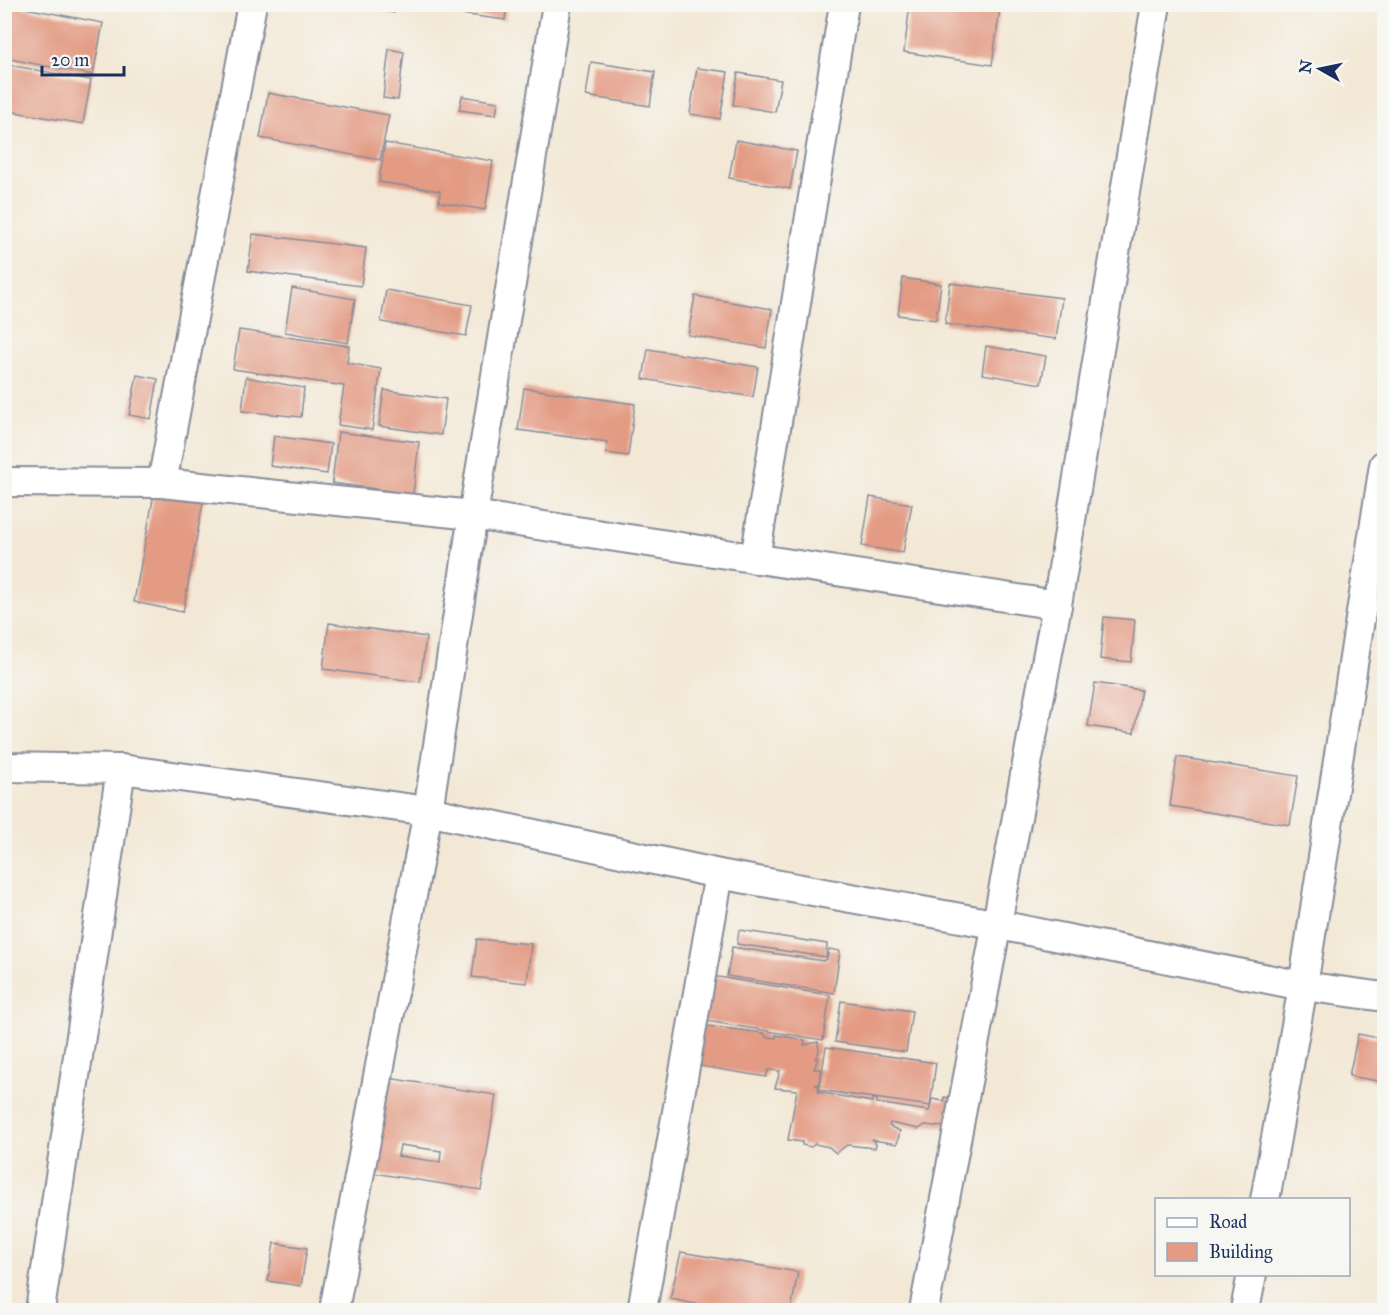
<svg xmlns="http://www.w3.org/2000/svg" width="1389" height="1315" font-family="'IM FELL Great Primer',serif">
<rect width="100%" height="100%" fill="#f6f6f2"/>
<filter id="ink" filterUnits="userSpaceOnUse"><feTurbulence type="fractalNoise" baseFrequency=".0167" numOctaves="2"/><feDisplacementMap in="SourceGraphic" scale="12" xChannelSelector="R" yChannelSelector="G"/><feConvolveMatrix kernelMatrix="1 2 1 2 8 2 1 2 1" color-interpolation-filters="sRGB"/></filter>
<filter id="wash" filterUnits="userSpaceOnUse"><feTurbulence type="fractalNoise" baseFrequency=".008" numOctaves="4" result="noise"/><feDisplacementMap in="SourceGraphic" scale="24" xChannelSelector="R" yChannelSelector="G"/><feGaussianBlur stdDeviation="1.35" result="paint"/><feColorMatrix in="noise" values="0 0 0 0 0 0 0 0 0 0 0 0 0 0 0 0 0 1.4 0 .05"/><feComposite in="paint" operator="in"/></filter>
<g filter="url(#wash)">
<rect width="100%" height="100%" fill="#f3e8d5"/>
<g id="blocks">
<!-- building -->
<g fill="#e39b84" fill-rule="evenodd">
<polygon points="4,4 103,23 93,75 4,58"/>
<polygon points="347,4 396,4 394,13"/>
<polygon points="409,4 507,4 505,20 409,7"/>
<polygon points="910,4 964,4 1000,9 992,65 904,52"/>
<polygon points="1083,4 1114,4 1114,10"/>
<polygon points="389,49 404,52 398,100 383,98"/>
<polygon points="591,62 655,72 650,106 586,96"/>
<polygon points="4,64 91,80 83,124 4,110"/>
<polygon points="697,68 728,72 720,119 690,114"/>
<polygon points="738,73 781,80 775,112 733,105"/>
<polygon points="268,93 389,115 380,160 260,138"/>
<polygon points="462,96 498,102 496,115 459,110"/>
<polygon points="736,140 797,151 790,189 729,178"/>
<polygon points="385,143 493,161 485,210 439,202 440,191 379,182"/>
<polygon points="253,234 366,248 361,286 248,271"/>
<polygon points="903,278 941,284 936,320 898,315"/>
<polygon points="950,283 1062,298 1056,339 945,324"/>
<polygon points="292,288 355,299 348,343 285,332"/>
<polygon points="386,290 472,305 466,336 381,322"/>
<polygon points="695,296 772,309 766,348 688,335"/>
<polygon points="239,330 349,346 347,363 381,369 372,430 338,425 344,386 233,369"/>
<polygon points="986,346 1046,356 1041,384 982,374"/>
<polygon points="648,349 758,367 753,397 643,379"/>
<polygon points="137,375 158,379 151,419 129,415"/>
<polygon points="246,377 304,388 301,417 242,411"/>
<polygon points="524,388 635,404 628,456 606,453 607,442 518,430"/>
<polygon points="384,390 446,399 441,435 379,426"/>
<polygon points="338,432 419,442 413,494 332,483"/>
<polygon points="274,436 331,444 327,474 270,466"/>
<polygon points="155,488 204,497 183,612 134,602"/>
<polygon points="870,497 912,504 903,553 862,546"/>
<polygon points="1104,617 1135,620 1131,662 1100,659"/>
<polygon points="329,623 426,637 420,682 323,669"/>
<polygon points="1095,683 1141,690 1134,733 1088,726"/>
<polygon points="1177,757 1298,776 1290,825 1170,806"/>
<polygon points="739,930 827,944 826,957 737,944"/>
<polygon points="477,939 531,944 527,983 472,977"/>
<polygon points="732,947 823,961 827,959 829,949 840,951 834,993 727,976"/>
<polygon points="706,975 830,995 823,1040 699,1020"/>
<polygon points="841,1001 912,1011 906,1052 835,1042"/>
<polygon points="698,1025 764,1033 766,1037 776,1038 776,1035 805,1040 804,1045 818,1042 819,1052 815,1058 818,1058 814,1069 821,1069 819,1084 815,1085 819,1086 818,1092 872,1102 872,1099 877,1099 877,1103 929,1111 932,1099 944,1101 944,1097 951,1098 947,1124 943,1127 925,1125 919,1129 890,1123 889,1126 900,1131 897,1144 873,1140 876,1144 875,1148 847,1145 836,1153 829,1147 815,1144 811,1147 802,1145 802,1142 788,1140 797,1090 775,1088 780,1071 768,1070 766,1077 694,1065"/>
<polygon points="1358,1034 1384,1039 1384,1082 1349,1076"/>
<polygon points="826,1047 936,1063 930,1106 819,1090"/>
<path d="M388,1078l108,17 -15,95 -108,-17zM400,1145l41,6 -1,11 -42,-6z"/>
<polygon points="274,1243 307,1248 301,1286 268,1281"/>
<polygon points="681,1252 798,1272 791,1310 727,1310 670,1299"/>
</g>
</g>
</g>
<g filter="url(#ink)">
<use href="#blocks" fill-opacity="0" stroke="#878c9a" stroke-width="1.5"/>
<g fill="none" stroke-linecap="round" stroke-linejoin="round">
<!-- minor casing -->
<g stroke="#878c9a" stroke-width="32">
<g id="minor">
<polyline points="4,482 162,483 473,515 1057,605"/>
<polyline points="162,483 252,4"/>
<polyline points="755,559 844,4"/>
<polyline points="4,767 121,769 428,811 719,874 999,925 1303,986 1384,997"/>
<polyline points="1265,1200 1303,986 1384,465"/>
<polyline points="40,1310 121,769"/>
<polyline points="334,1310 428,811 473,515 557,4"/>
<polyline points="642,1310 719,874"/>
<polyline points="924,1310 1057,605 1156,4"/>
<polyline points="1245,1310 1252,1274"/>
</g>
</g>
<!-- minor -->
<use href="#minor" stroke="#fff" stroke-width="28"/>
</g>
</g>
<!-- margin -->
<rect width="1389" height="1315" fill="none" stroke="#f6f6f2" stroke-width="24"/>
<!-- legend -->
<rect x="1155" y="1198" width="195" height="78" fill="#f6f6f2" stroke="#9ea6b7" stroke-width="1.5"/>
<rect x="1167" y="1218" width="30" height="9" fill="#ffffff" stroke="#9ea6b7" stroke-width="1.5"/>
<text x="1209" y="1228" font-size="18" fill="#1b2f5e">Road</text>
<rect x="1167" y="1243" width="30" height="18" fill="#e39b84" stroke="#9ea6b7" stroke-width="1.5"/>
<text x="1209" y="1258" font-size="18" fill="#1b2f5e">Building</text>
<!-- north arrow -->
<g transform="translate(1320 69) rotate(279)" stroke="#f6f6f2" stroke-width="4.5" paint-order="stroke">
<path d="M0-4.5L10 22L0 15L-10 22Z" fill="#1b2f5e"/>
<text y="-9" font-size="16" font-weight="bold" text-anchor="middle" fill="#1b2f5e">N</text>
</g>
<!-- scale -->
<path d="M42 66v9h82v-9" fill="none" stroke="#1b2f5e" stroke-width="3"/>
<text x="51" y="66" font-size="18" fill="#1b2f5e" stroke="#f6f6f2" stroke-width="4.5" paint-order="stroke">20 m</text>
</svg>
